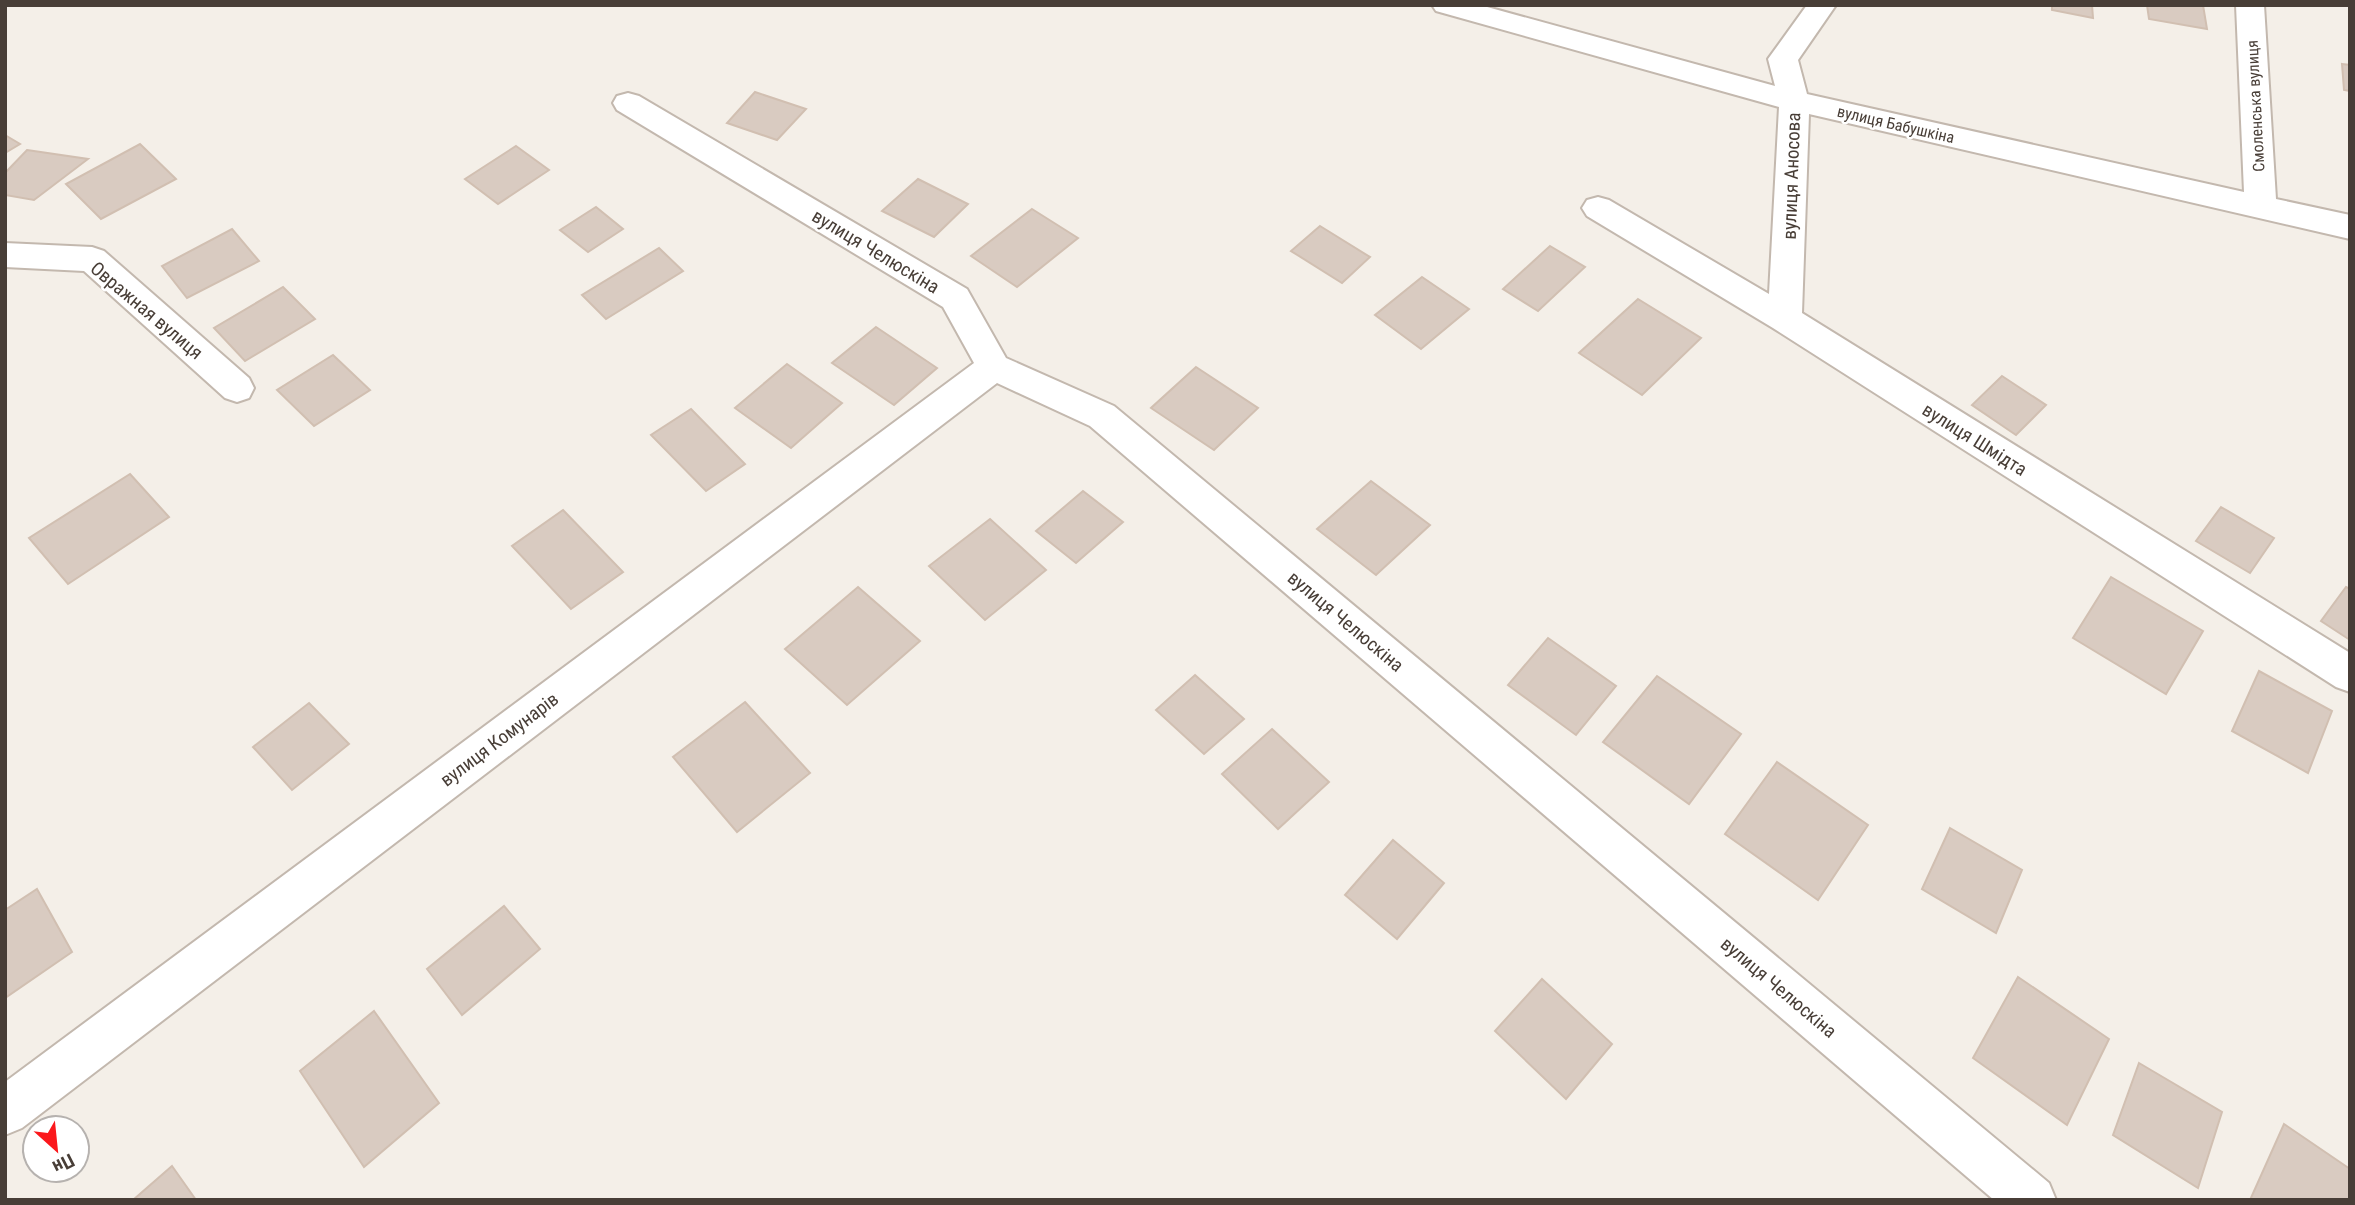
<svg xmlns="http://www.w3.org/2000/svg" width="2355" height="1205" font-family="'Roboto Condensed',sans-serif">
<rect width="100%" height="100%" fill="#f4efe8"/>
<!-- building -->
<g fill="#d9cbc1" stroke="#d1bfb1" stroke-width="2">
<polygon points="2052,5 2092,5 2093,18 2052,10"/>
<polygon points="2147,5 2203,5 2207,29 2149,19"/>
<polygon points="2342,64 2350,65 2350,91 2344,90"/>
<polygon points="755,92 806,109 777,140 727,123"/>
<polygon points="5,135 20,144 5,153"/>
<polygon points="140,144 176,179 101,219 66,184"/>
<polygon points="516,146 549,170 498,204 465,179"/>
<polygon points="27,150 88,159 34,200 5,195 5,173"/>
<polygon points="918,179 968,204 934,237 882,211"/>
<polygon points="596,207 623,229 588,252 560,230"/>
<polygon points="1032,209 1078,238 1017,287 971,256"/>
<polygon points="1320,226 1370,257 1342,283 1291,251"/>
<polygon points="232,229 259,261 187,298 162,266"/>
<polygon points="1550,246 1585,267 1538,311 1503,289"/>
<polygon points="659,248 683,271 606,319 582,295"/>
<polygon points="1422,277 1469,309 1421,349 1375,315"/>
<polygon points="283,287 315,319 245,361 214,328"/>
<polygon points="1638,299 1701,338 1642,395 1579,353"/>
<polygon points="876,327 937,368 894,405 832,363"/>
<polygon points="333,355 370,390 314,426 277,390"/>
<polygon points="787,364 842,403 791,448 735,408"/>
<polygon points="1196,367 1258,408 1214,450 1151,408"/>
<polygon points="2002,376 2046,405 2016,435 1972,405"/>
<polygon points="691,409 745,464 706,491 651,435"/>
<polygon points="130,474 169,517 68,584 29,538"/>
<polygon points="1371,481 1430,525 1376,575 1317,529"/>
<polygon points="1083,491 1123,522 1076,563 1036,531"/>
<polygon points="2221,507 2274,538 2250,573 2196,541"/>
<polygon points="563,510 623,572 571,609 512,546"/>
<polygon points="990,519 1046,570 985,620 929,566"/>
<polygon points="2111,577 2203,631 2166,694 2073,638"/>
<polygon points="858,587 920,641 847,705 785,649"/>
<polygon points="2346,587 2350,589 2350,640 2321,621"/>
<polygon points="1548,638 1616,686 1576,735 1508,685"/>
<polygon points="2259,671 2332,711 2308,773 2232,731"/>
<polygon points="1195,675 1244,719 1204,754 1156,710"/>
<polygon points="1657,676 1741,734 1689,804 1603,742"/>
<polygon points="745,702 810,773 737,832 673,757"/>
<polygon points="309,703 349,744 292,790 253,747"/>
<polygon points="1272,729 1329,782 1278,829 1222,774"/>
<polygon points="1777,762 1868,825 1818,900 1725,834"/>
<polygon points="1950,828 2022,870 1996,933 1922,889"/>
<polygon points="1393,840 1444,883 1397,939 1345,895"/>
<polygon points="37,889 72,952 5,998 5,910"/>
<polygon points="504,906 540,949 462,1015 427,969"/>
<polygon points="2018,977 2109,1039 2067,1125 1973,1058"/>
<polygon points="1542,979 1612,1044 1566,1099 1495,1031"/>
<polygon points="374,1011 439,1103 364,1167 300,1071"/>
<polygon points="2139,1063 2222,1112 2198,1188 2113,1135"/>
<polygon points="2284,1124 2350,1169 2350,1200 2250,1200"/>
<polygon points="172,1166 196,1200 133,1200"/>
</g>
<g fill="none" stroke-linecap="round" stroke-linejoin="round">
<!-- street casing -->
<g stroke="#c3b8ae" stroke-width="4">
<g id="street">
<polygon points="1432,5 1480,5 1775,86 1768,59 1807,5 1836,5 1798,60 1807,94 2244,192 2236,5 2264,5 2276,199 2350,215 2350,239 1809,114 1802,313 2350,653 2350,692 2336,687 1773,328 1587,216 1582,208 1587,200 1598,197 1609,200 1769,294 1779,107 1436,11"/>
<polygon points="628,93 639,96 967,289 1006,358 1114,406 2049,1183 2056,1200 1994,1200 1090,426 997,383 22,1128 5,1135 5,1082 974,363 943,307 617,110 613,103 617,96"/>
<polygon points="5,243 92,247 104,251 249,378 254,388 249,398 237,402 225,398 84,271 5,267"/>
</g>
</g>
<!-- street -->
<use href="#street" fill="#fff" fill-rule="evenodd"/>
</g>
<g text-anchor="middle" stroke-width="5" stroke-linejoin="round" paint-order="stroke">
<!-- far-street labels -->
<g font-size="16" fill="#483e37" stroke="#fff">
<text transform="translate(2255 106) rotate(-93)" y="6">Смоленська вулиця</text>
<text transform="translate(1896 124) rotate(13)" y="6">вулиця Бабушкіна</text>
</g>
<!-- street labels -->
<g font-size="19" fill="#483e37" stroke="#fff">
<text transform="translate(1791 176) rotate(-88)" y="7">вулиця Аносова</text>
<text transform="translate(876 251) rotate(31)" y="7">вулиця Челюскіна</text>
<text transform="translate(147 310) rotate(40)" y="7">Овражная вулиця</text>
<text transform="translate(1975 439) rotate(32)" y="7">вулиця Шмідта</text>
<text transform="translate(1346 621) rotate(40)" y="7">вулиця Челюскіна</text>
<text transform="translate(499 739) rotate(-37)" y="7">вулиця Комунарів</text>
<text transform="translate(1779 987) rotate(40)" y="7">вулиця Челюскіна</text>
</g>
</g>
<!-- border -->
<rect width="2355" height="1205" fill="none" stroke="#483e37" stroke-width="14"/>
<!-- north arrow -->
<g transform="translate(56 1149) rotate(153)"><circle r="33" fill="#ffffff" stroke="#b6b2af" stroke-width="2"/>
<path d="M0-5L12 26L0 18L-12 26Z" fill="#fb181c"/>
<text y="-10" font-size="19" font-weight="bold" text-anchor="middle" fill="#483e37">Пн</text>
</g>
</svg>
